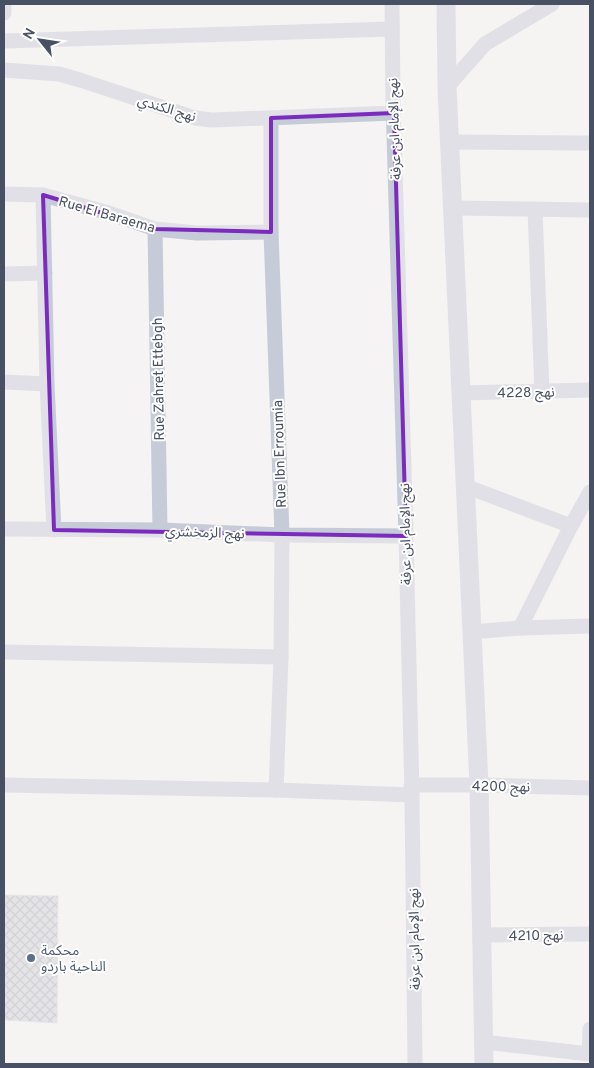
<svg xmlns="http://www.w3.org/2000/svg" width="594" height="1068" font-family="Overpass,'Noto Sans Arabic',sans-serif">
<defs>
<pattern id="building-cross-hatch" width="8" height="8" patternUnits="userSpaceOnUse" patternTransform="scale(1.25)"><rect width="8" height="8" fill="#ced0d8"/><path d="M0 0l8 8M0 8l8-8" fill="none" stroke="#a9abb3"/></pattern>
</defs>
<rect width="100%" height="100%" fill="#f5f3f3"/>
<!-- building -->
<polygon fill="url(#building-cross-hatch)" stroke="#d6d7df" points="4,895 58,896 57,1023 4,1020"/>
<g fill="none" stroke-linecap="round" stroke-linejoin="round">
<!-- minor -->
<g stroke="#c6cbd8" stroke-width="15">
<polyline points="392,4 393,102 406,536 412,795 415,1064"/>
<polyline points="4,13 4,4"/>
<polyline points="4,41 392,29"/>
<polyline points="4,70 59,74 80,80 195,118 212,120 394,113"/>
<polyline points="447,87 485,44 552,4"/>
<polyline points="271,118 271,232 282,535 281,657 276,790"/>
<polyline points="450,142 590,143"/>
<polyline points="4,194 43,195 109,213 155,229 197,233 271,232"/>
<polyline points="43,195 47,384 54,530"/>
<polyline points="453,208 590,210"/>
<polyline points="535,209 542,392"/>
<polyline points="155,229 160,530"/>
<polyline points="4,274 45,273"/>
<polyline points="4,382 47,384"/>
<polyline points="461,393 590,390"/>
<polyline points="465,486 571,526"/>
<polyline points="4,529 160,530 282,535 406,536"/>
<polyline points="520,628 571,526 590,492"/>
<polyline points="472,632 520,628 590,626"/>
<polyline points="4,652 281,657"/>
<polyline points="4,785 276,790 412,795"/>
<polyline points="411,785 479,785 590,788"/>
<polyline points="482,935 590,934"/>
<polyline points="483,1042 590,1054"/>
<polyline points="589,1053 590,1029"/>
</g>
<!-- tertiary -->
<polyline stroke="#c6cbd8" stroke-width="19" points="446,4 447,87 479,785 484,1064"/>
</g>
<!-- marked area -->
<path d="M0 0H594V1068H0ZM394,113l12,423 -352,-6 -11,-335 112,34 116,3v-114z" fill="#f5f3f3" fill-opacity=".55" fill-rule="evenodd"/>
<path fill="none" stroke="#7b2cbf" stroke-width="4" stroke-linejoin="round" d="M394,113l12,423 -352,-6 -11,-335 112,34 116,3v-114z"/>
<!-- markers -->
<circle fill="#5c6f8a" stroke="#fff" stroke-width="2" cx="31" cy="958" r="5"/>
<g text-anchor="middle" stroke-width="4" stroke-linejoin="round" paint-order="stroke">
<!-- street labels -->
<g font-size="14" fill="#485063" stroke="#fff">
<text transform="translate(167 108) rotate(17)" y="5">نهج الكندي</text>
<text transform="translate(394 129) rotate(-92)" y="5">نهج الإمام ابن عرفة</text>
<text transform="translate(107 214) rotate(16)" y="5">Rue El Baraema</text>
<text transform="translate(158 379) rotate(-91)" y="5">Rue Zahret Ettebgh</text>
<text transform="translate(526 392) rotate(-1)" y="5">نهج 4228</text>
<text transform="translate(279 454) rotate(-92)" y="5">Rue Ibn Erroumia</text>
<text transform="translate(205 532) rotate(2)" y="5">نهج الزمخشري</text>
<text transform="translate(405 534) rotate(-91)" y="5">نهج الإمام ابن عرفة</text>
<text transform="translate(501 786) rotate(1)" y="5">نهج 4200</text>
<text transform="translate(536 935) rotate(-1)" y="5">نهج 4210</text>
<text transform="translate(414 939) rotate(-91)" y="5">نهج الإمام ابن عرفة</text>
</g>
<!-- service labels -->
<g font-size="14" fill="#4e5e75" stroke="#fff" text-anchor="start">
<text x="41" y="955">محكمة<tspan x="41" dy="16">الناحية باردو</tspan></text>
</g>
</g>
<!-- border -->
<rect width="594" height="1068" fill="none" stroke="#485063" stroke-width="10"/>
<!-- north arrow -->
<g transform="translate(40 40) rotate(300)" stroke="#ffffff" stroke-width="4" paint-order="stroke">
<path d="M0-4L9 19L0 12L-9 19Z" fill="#485063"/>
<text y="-8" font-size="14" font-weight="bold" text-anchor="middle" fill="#485063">N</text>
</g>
</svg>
